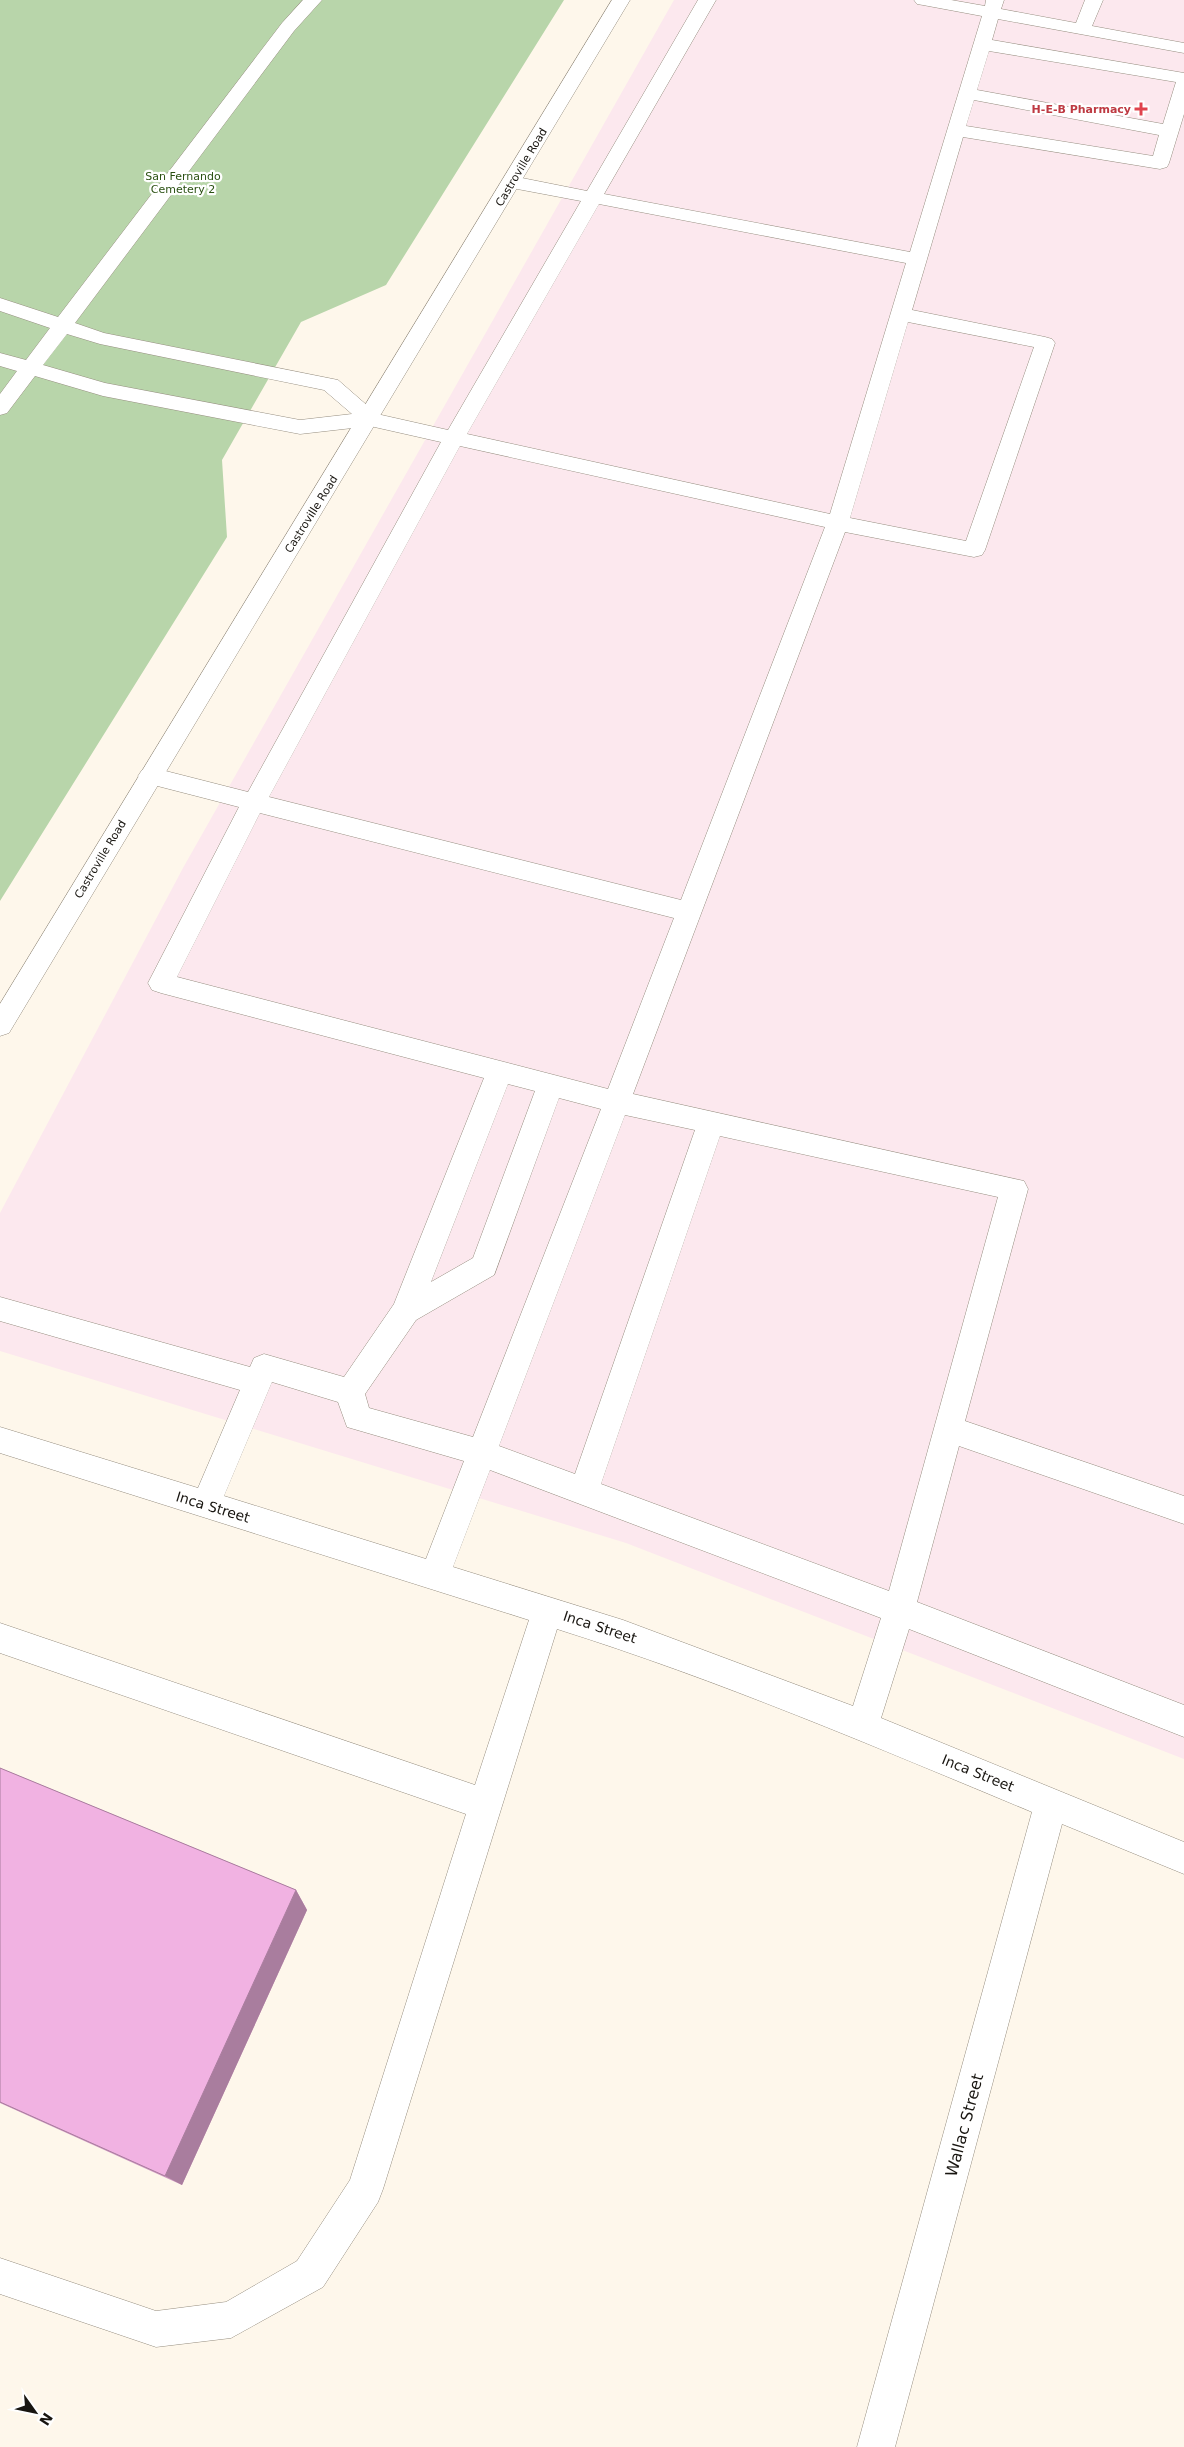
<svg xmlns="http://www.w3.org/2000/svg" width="1184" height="2447" font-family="'DejaVu Sans',sans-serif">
<rect width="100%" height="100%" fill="#fef7eb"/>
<!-- commercial -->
<polygon fill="#fce8ee" points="674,0 1184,0 1184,1759 626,1543 0,1351 0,1213 183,868"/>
<!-- green -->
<polygon fill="#b8d5aa" points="0,0 564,0 386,285 301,322 222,460 227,537 0,901"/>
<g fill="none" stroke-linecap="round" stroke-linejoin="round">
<!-- minor casing -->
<g stroke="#968e80" stroke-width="1">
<path id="minor" d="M303,0h19l-28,31 -219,292 29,10 234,47 39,34 71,16 133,-229 -69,-13 -7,-2 -2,-4 2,-4 7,-2 75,15 111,-191h18l-112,194 306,58 72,-236 -59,-11 -6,-1 -3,-4h37l34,6 1,-6h18l-3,9 75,14 9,-23h18l-11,26 92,17v10l-186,-34 -6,21 192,33v41l-15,49 -2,4 -7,2 -197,-32 -51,173 133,27 7,2 3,4 -70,207 -3,5 -8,2 -129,-25 -212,562 391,87 4,8 -63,232 219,75v28l-225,-78 -42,156 267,103v32l-275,-108 -28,89 303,124v32l-122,-50 -167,623h-38l175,-635c-156,-65 -313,-132 -475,-183l-174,560 -5,13 -55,85 -92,51 -75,9 -156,-53v-36l156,53 70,-9 71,-41 53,-81 116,-366 -466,-161v-30l475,162 54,-165 -529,-167v-26l198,61 42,-98 -240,-69v-24l250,70 4,-9 10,-4 80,23 50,-73 90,-226 -323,-85 -9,-3 -4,-7 91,-176 -97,-25 -4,-6 4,-6 8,-3 98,25 193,-350 -71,-16 -70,8 -197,-38 -68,-20 -28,37 -7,2v-21l17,-23 -17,-5v-13l26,7 24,-32 -50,-17v-13l58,19 224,-294zM989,51l187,31 -13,42 -186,-34zM974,100l185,35 -6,21 -187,-30zM599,204l307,59 -76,251 -363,-80zM908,322l126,25 -68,194 -116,-23zM67,334l33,10 224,46 28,24 -52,6 -195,-37 -62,-18zM460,446l365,81 -144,373 -412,-103zM260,813l414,105 -66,171 -431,-112zM508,1084l27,7 -62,167 -42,24zM559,1098l42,11 -128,328 -104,-29 -4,-14 51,-74 78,-45zM625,1115l70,15 -120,344 -76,-28zM720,1136l278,61 -109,394 -288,-107zM272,1382l66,20 9,25 117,34 -38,98 -202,-63zM490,1470l391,148 -28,88 -230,-86 -170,-53z"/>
</g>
<!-- major casing -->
<g stroke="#968e80" stroke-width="1">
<polygon id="major" points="612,0 630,0 9,1033 0,1036 0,1004"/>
</g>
<!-- minor -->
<use href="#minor" fill="#fff" fill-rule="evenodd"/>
<!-- major -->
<use href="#major" fill="#fff" fill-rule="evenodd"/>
</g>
<!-- wall -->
<polygon fill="#cf99c2" points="0,1768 296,1890 307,1910 182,2185 0,2103"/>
<!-- shaded-wall -->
<polygon fill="#a97d9e" points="296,1890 307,1910 182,2185 165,2176"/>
<!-- building -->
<polygon fill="#f1b2e2" stroke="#a97d9e" points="0,1768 296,1890 165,2176 0,2102"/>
<!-- markers -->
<path fill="#e0444e" stroke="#fff" stroke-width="2" d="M1138.5 101.5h5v5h5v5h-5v5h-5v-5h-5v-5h5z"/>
<g text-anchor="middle" stroke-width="4.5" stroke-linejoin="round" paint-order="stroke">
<!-- far-health labels -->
<g font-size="11" font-weight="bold" fill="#be3a42" stroke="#fff" text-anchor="end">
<text x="1131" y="113">H-E-B Pharmacy</text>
</g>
<!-- far-street labels -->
<g font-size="11" fill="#181510" stroke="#fff">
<text transform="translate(521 167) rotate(-59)" y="4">Castroville Road</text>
<text transform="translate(311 514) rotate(-58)" y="4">Castroville Road</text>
<text transform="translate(100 859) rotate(-59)" y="4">Castroville Road</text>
</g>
<!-- far-park labels -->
<g font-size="11" fill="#2b5113" stroke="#fff">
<text x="183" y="180">San Fernando<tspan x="183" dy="13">Cemetery 2</tspan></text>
</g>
<!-- street labels -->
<g font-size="14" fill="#181510" stroke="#fff">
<text transform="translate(213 1507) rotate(17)" y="5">Inca Street</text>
<text transform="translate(600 1627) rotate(18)" y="5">Inca Street</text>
<text transform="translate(978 1773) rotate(22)" y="5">Inca Street</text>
</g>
<!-- near-street labels -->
<g font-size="16" fill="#181510" stroke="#fff">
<text transform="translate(964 2125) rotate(-75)" y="6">Wallac Street</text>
</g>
</g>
<!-- north arrow -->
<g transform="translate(35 2412) rotate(123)" stroke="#ffffff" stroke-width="4" paint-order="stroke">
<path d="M0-4L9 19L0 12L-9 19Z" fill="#181510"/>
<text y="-8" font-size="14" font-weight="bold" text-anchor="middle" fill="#181510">N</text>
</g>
</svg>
